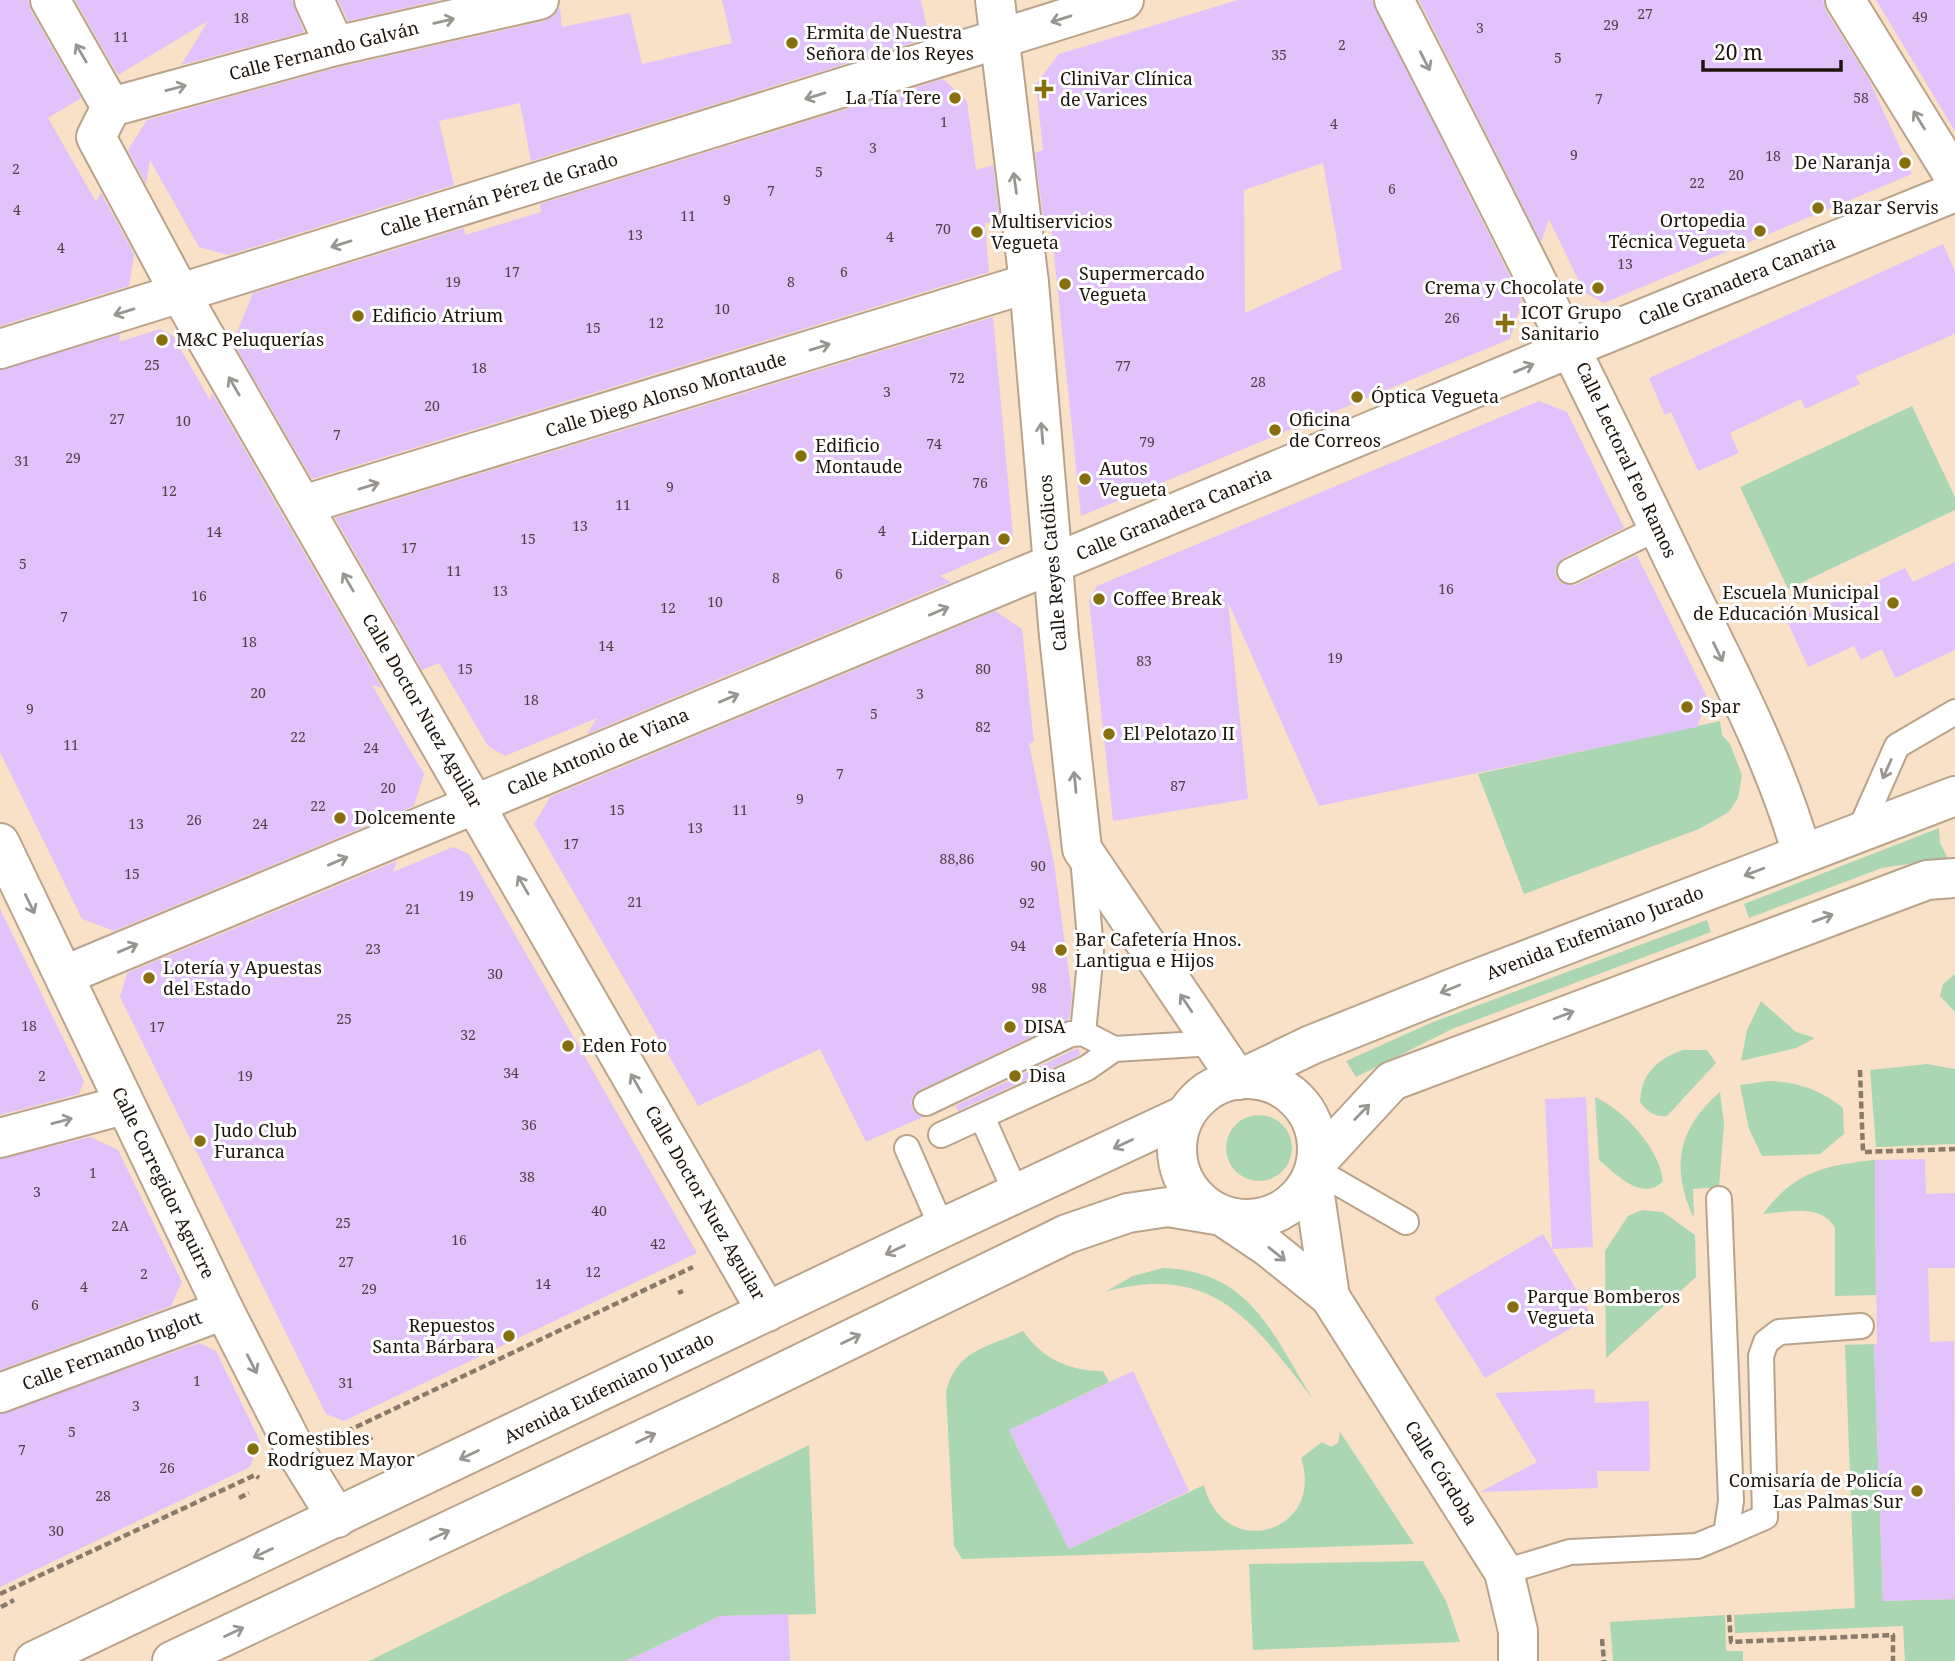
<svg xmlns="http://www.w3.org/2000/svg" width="1955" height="1661" font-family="'Noto Serif',serif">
<rect width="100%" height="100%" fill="#f9e1c8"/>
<!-- green -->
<g fill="#aad6b4">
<polygon points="1912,406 1955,497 1955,510 1788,589 1740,487"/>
<polygon points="1720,721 1722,735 1730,744 1742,775 1738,798 1729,812 1699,829 1524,894 1478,774"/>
<polygon points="1939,828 1940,843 1948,858 1882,868 1749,918 1744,904"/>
<polygon points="1707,920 1711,932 1452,1029 1356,1077 1346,1061 1433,1022"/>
<polygon points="1955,974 1955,1012 1940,996 1943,984"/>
<polygon points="1761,1001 1796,1032 1815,1038 1796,1048 1741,1061 1747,1030"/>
<path d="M1683,1050h24l9,13 -49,53c-13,1 -19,-4 -27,-14 1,-28 17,-43 43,-52z"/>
<polygon points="1927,1064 1955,1069 1955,1144 1876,1147 1870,1070"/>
<path d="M1768,1081c30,1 51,8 75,27l1,26 -24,20 -58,2 -13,-27 -9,-44z"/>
<path d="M1720,1092l4,32 -5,63 -26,2 1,29c-24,-50 -16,-90 26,-126z"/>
<path d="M1595,1097c29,13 65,52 68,84 -21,22 -48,-8 -64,-21z"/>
<circle cx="1259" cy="1148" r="33"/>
<path d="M1875,1160l1,135 -41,1v-68c-14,-25 -47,-16 -72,-14 31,-42 62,-49 112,-54z"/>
<polygon points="1642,1210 1663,1212 1695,1235 1696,1277 1606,1358 1605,1251 1628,1216"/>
<path d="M1163,1268c88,3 109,66 150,131 -61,-77 -98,-137 -208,-107l28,-16z"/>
<path d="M1023,1331c20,28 46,40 80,40l6,11 -100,48 21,43 29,-14 -11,47 21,43 135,-64c19,78 122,48 97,-27l21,-16 9,5 7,-4 2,-11 74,112 -452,15 -8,-13 -8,-155c12,-42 40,-43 77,-60z"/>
<polygon points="1874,1344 1883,1601 1955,1599 1955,1661 1905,1661 1903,1626 1735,1633 1734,1615 1855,1608 1845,1345"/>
<polygon points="809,1445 816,1614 720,1616 626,1661 369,1661"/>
<polygon points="1423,1561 1446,1601 1460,1642 1253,1650 1249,1564"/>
<polygon points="1725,1615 1726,1651 1743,1651 1743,1661 1613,1661 1610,1622"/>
</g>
<!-- building -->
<g fill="#e1c2fa" fill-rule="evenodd">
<polygon points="0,0 28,0 31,11 81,98 48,118 96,202 101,193 134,254 129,286 0,326"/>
<polygon points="75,0 292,0 304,32 181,65 208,21 118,75"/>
<polygon points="338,0 440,0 348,21"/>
<polygon points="722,0 921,0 929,38 531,161 520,103 439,121 454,185 228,255 199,247 150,160 146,184 128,150 147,120 340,67 544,21 553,16 560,7 562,27 630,13 642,64 732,43"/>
<path d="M1238,0h134l150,301 -12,38 -429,177 -31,-300 -7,1 -8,-64 8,-3 -7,-66 23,-30zM1323,163l19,106 -97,44 -1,-123z"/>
<polygon points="1419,0 1823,0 1826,11 1870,82 1912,174 1604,303 1584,292 1549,219 1541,242"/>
<polygon points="1876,0 1955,0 1955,131 1908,53"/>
<polygon points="943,79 967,101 976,170 993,165 1000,221 985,223 989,272 312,479 233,342 253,293 464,228 465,235 541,212 540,204"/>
<polygon points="1943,244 1955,271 1955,334 1856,376 1860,384 1805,409 1801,399 1730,433 1739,453 1698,471 1671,412 1665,415 1649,378"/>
<polygon points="993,317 1013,535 1005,548 940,576 951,582 587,734 597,718 505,756 488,746 439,663 422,670 335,518"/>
<polygon points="160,329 173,336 210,400 212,393 382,688 372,685 424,774 414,806 114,931 82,919 0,752 0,370 120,334 119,342"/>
<polygon points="1539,401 1567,412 1624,528 1563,558 1555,569 1556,577 1562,584 1576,585 1637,555 1708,699 1697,727 1319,806 1228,602 1248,799 1113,821 1089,600 1097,586"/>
<polygon points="1955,562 1955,650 1895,678 1882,649 1861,660 1854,646 1808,667 1788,623 1905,568 1913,582"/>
<polygon points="995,611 1022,629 1034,742 1029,744 1054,863 1072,996 1069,1019 920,1090 911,1102 913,1110 923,1117 866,1142 820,1049 698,1106 534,824 550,797"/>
<polygon points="453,847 469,854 697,1253 344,1421 326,1414 120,997 127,973 397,861 393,872"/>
<polygon points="0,909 84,1081 79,1094 0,1115"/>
<polygon points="1078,1048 1080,1055 958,1111 955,1106"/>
<polygon points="1586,1097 1593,1247 1552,1249 1592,1316 1485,1378 1434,1298 1543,1234 1552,1249 1545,1099"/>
<polygon points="90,1137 118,1150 182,1282 171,1306 0,1370 0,1159"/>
<polygon points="1925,1159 1926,1194 1955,1193 1955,1268 1928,1268 1930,1342 1954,1341 1955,1599 1883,1601 1874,1344 1877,1344 1875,1160"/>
<polygon points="199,1343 216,1351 260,1441 250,1467 0,1587 0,1414"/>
<polygon points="1133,1371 1189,1491 1069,1549 1009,1430"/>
<polygon points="1594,1389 1595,1403 1649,1401 1650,1471 1597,1471 1598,1488 1480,1492 1537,1462 1495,1393"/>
<polygon points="788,1614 790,1661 626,1661 720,1616"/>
</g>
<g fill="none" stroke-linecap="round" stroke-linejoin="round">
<!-- service casing -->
<g stroke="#b9a38b" stroke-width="28">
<g id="service">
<polyline points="1570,571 1658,528"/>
<polyline points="1859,832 1897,746 1955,712"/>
<polyline points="1083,1033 1091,951 1083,857"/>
<polyline points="926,1103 1071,1034 1083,1033 1114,1049"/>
<polyline points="982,1117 1016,1193"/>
<polyline points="941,1135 1087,1068 1114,1049 1214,1043"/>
<polyline points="907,1148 942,1228"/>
<polyline points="1314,1169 1406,1222"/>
<polyline points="1726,1534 1765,1517 1761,1356 1766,1342 1779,1332 1861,1326"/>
<polyline points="1504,1572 1570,1552 1697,1546 1726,1534 1731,1501 1719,1199"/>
</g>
</g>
<!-- minor casing -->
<g stroke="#b9a38b" stroke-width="42">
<g id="minor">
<polyline points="50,0 111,107"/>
<polyline points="314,0 335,46"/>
<polyline points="995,0 1029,283 1059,636 1082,849 1238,1080"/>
<path d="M1394,0c93,181 184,361 272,544 48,101 105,202 136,310"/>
<polyline points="1845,0 1955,178"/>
<polyline points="111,107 96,137 181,295 767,1312"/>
<polyline points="111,107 335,46 539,0"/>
<polyline points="0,349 1124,0"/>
<polyline points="303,505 1029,283"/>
<polyline points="0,843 224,1310 298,1455 337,1518"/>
<polyline points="65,975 1573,347 1955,192"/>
<circle cx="1247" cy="1149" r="70"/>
<polyline points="1238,1080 1311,1045 1466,983 1955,796"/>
<polyline points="0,1138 124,1105"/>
<polyline points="1316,1163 1392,1081 1927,880 1955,878"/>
<polyline points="1312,1175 1330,1297"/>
<polyline points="0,1393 224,1310"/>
<polyline points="34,1661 942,1228 1185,1115"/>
<polyline points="172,1661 703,1411 1067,1234 1128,1213 1168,1207 1222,1216 1268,1247 1330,1297 1504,1572 1518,1631 1518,1661"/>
</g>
</g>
<!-- path -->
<g stroke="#8a7a69" stroke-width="4.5" stroke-dasharray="7 3.5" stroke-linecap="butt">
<polyline points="1860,1070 1863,1152 1955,1149"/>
<polyline points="678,1293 683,1291"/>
<polyline points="337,1436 693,1267"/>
<polyline points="366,1440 373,1437"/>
<polyline points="239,1498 249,1493"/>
<polyline points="0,1594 255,1475 259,1478"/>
<polyline points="1,1607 14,1600"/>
<polyline points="1729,1615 1731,1642 1893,1635 1893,1661"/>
<polyline points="1602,1639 1604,1661"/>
</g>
<!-- service -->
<use href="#service" stroke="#fff" stroke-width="24"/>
<!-- minor -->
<use href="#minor" stroke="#fff" stroke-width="38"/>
</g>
<!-- one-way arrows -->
<defs><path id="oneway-shaft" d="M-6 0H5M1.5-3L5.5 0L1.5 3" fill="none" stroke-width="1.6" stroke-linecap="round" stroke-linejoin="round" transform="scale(1.75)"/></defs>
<g stroke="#999591">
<use href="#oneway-shaft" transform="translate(1061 19) rotate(163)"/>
<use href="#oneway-shaft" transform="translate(444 21) rotate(-13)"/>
<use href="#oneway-shaft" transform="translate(81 53) rotate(-120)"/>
<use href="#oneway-shaft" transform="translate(1425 61) rotate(63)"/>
<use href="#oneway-shaft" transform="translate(176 88) rotate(-15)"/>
<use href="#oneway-shaft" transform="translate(815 96) rotate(163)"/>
<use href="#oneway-shaft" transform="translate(1919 120) rotate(-122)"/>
<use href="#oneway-shaft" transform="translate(1015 183) rotate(-98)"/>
<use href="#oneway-shaft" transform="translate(341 244) rotate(163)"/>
<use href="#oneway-shaft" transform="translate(124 312) rotate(163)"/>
<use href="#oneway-shaft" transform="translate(820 347) rotate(-17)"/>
<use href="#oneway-shaft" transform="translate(1524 368) rotate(-23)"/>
<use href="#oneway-shaft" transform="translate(234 386) rotate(-120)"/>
<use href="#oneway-shaft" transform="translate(1042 433) rotate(-95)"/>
<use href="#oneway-shaft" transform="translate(369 486) rotate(-17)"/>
<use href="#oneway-shaft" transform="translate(348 582) rotate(-120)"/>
<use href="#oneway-shaft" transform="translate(939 611) rotate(-23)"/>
<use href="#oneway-shaft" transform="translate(1718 652) rotate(64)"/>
<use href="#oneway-shaft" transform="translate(729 698) rotate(-23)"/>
<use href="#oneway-shaft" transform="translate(1887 769) rotate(114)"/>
<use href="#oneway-shaft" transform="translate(1075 782) rotate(-96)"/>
<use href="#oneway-shaft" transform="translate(338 861) rotate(-23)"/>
<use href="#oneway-shaft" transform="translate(1754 872) rotate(159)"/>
<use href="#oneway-shaft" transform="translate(523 885) rotate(-120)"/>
<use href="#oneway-shaft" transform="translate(30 904) rotate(64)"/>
<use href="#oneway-shaft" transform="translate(1823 918) rotate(-20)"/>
<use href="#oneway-shaft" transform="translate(128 948) rotate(-23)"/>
<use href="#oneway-shaft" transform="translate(1450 989) rotate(158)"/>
<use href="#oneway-shaft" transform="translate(1186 1003) rotate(-124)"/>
<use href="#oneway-shaft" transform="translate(1564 1015) rotate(-21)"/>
<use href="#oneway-shaft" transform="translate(636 1083) rotate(-120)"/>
<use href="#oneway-shaft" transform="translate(1362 1112) rotate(-46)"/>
<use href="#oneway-shaft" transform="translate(62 1121) rotate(-15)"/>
<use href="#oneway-shaft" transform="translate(1123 1144) rotate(155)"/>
<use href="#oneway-shaft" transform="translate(895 1250) rotate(154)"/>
<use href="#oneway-shaft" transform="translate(1277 1254) rotate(39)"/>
<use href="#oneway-shaft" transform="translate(851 1339) rotate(-26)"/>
<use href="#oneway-shaft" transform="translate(252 1364) rotate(63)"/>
<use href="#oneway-shaft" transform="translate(646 1438) rotate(-25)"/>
<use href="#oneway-shaft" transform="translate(469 1455) rotate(154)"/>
<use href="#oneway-shaft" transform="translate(440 1535) rotate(-25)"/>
<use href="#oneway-shaft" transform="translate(263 1553) rotate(155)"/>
<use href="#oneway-shaft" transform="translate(234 1632) rotate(-25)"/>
</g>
<!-- markers -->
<g fill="#876f0f" stroke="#fff" stroke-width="2.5">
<circle cx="792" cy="43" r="7"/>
<path d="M1040.5 78.5h7v7h7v7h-7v7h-7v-7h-7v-7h7z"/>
<circle cx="955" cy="98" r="7"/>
<circle cx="1905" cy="163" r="7"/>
<circle cx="1818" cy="208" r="7"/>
<circle cx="1760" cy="231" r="7"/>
<circle cx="977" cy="232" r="7"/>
<circle cx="1065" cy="284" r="7"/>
<circle cx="1598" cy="288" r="7"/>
<circle cx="358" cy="316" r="7"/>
<path d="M1501.5 312.5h7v7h7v7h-7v7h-7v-7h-7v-7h7z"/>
<circle cx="162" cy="340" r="7"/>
<circle cx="1357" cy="397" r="7"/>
<circle cx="1275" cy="430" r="7"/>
<circle cx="801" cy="456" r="7"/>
<circle cx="1085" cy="479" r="7"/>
<circle cx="1004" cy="539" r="7"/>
<circle cx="1099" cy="599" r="7"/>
<circle cx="1893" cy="603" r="7"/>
<circle cx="1687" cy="707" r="7"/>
<circle cx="1109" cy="734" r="7"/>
<circle cx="340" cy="818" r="7"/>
<circle cx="1061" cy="950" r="7"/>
<circle cx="149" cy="978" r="7"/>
<circle cx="1010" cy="1027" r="7"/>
<circle cx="568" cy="1046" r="7"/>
<circle cx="1015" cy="1076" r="7"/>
<circle cx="200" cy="1141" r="7"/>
<circle cx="1513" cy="1307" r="7"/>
<circle cx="509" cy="1336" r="7"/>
<circle cx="253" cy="1449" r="7"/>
<circle cx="1917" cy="1491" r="7"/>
</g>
<g text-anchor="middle" stroke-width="6" stroke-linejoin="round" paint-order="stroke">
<!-- number labels -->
<g font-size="14" fill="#4d4047">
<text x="1645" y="19">27</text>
<text x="1920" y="22">49</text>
<text x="241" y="23">18</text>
<text x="1611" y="30">29</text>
<text x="1480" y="33">3</text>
<text x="121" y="42">11</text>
<text x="1342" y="50">2</text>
<text x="1279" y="60">35</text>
<text x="1558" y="63">5</text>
<text x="1861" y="103">58</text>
<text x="1599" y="104">7</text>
<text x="944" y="127">1</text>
<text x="1334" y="129">4</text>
<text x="873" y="153">3</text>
<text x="1574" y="160">9</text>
<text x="1773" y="161">18</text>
<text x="16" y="174">2</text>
<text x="819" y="177">5</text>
<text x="1736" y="180">20</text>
<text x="1697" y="188">22</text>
<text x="1392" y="194">6</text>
<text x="771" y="196">7</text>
<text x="727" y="205">9</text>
<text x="17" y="215">4</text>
<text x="688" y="221">11</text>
<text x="943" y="234">70</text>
<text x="635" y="240">13</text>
<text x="890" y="242">4</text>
<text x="61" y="253">4</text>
<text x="1625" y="269">13</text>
<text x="512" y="277">17</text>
<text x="844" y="277">6</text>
<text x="453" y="287">19</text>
<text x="791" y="287">8</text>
<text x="722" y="314">10</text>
<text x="1452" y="323">26</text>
<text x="656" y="328">12</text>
<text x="593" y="333">15</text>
<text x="152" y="370">25</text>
<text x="1123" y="371">77</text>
<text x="479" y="373">18</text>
<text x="957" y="383">72</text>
<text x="1258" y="387">28</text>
<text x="887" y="397">3</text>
<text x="432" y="411">20</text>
<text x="117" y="424">27</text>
<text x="183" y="426">10</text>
<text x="337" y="440">7</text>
<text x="1147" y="447">79</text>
<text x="934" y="449">74</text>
<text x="73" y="463">29</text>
<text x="22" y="466">31</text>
<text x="980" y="488">76</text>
<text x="670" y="492">9</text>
<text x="169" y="496">12</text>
<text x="623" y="510">11</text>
<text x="580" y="531">13</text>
<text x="882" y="536">4</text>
<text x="214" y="537">14</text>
<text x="528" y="544">15</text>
<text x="409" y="553">17</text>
<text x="23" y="569">5</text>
<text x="454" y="576">11</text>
<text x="839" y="579">6</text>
<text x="776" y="583">8</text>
<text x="1446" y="594">16</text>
<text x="500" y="596">13</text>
<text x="199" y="601">16</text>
<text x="715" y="607">10</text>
<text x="668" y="613">12</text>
<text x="64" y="622">7</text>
<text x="249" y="647">18</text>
<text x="606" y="651">14</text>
<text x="1335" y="663">19</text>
<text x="1144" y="666">83</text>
<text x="465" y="674">15</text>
<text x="983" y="674">80</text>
<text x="258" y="698">20</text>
<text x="920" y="699">3</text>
<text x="531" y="705">18</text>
<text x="30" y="714">9</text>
<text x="874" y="719">5</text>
<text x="983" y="732">82</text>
<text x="298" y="742">22</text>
<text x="71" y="750">11</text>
<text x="371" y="753">24</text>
<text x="840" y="779">7</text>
<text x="1178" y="791">87</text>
<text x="388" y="793">20</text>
<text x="800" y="804">9</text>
<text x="318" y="811">22</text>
<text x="617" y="815">15</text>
<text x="740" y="815">11</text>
<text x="194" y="825">26</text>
<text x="136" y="829">13</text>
<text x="260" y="829">24</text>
<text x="695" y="833">13</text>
<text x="571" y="849">17</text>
<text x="957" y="864">88,86</text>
<text x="1038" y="871">90</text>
<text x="132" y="879">15</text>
<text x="466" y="901">19</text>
<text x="635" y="907">21</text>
<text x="1027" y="908">92</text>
<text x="413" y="914">21</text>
<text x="1018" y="951">94</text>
<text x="373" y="954">23</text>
<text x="495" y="979">30</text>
<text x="1039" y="993">98</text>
<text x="344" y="1024">25</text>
<text x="29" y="1031">18</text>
<text x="157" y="1032">17</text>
<text x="468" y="1040">32</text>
<text x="511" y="1078">34</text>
<text x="42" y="1081">2</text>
<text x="245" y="1081">19</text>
<text x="529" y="1130">36</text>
<text x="93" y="1178">1</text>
<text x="527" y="1182">38</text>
<text x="37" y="1197">3</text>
<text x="599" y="1216">40</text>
<text x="343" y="1228">25</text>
<text x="120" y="1231">2A</text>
<text x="459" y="1245">16</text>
<text x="658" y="1249">42</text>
<text x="346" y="1267">27</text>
<text x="593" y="1277">12</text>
<text x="144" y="1279">2</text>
<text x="543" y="1289">14</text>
<text x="84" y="1292">4</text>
<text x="369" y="1294">29</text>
<text x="35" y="1310">6</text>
<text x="197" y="1386">1</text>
<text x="346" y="1388">31</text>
<text x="136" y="1411">3</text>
<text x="72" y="1437">5</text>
<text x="22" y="1455">7</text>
<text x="167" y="1473">26</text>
<text x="103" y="1501">28</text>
<text x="56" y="1536">30</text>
</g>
<!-- poi labels -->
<g font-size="18" fill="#1c140b" stroke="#fff" text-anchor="start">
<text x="806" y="39">Ermita de Nuestra<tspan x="806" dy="21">Señora de los Reyes</tspan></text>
<text x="1060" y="85">CliniVar Clínica<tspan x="1060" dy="21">de Varices</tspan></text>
<text x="941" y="104" text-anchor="end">La Tía Tere</text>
<text x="1891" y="169" text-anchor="end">De Naranja</text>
<text x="1832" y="214">Bazar Servis</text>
<text x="1746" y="227" text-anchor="end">Ortopedia<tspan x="1746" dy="21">Técnica Vegueta</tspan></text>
<text x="991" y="228">Multiservicios<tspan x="991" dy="21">Vegueta</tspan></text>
<text x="1079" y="280">Supermercado<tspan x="1079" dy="21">Vegueta</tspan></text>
<text x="1584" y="294" text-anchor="end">Crema y Chocolate</text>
<text x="1521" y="319">ICOT Grupo<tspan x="1521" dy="21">Sanitario</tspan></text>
<text x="372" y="322">Edificio Atrium</text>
<text x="176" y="346">M&amp;C Peluquerías</text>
<text x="1371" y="403">Óptica Vegueta</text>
<text x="1289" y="426">Oficina<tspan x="1289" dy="21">de Correos</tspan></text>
<text x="815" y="452">Edificio<tspan x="815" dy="21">Montaude</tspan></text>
<text x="1099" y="475">Autos<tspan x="1099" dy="21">Vegueta</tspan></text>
<text x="990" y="545" text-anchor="end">Liderpan</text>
<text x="1879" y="599" text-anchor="end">Escuela Municipal<tspan x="1879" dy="21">de Educación Musical</tspan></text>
<text x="1113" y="605">Coffee Break</text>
<text x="1701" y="713">Spar</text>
<text x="1123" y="740">El Pelotazo II</text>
<text x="354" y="824">Dolcemente</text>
<text x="1075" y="946">Bar Cafetería Hnos.<tspan x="1075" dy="21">Lantigua e Hijos</tspan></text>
<text x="163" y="974">Lotería y Apuestas<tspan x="163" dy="21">del Estado</tspan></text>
<text x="1024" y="1033">DISA</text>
<text x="582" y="1052">Eden Foto</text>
<text x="1029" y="1082">Disa</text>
<text x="214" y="1137">Judo Club<tspan x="214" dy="21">Furanca</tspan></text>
<text x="1527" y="1303">Parque Bomberos<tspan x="1527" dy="21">Vegueta</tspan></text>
<text x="495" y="1332" text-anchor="end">Repuestos<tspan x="495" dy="21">Santa Bárbara</tspan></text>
<text x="267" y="1445">Comestibles<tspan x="267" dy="21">Rodríguez Mayor</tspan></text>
<text x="1903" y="1487" text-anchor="end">Comisaría de Policía<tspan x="1903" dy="21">Las Palmas Sur</tspan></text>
</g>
<!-- street labels -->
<g font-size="18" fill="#1c140b" stroke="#fff">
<text transform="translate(324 51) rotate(-14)" y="6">Calle Fernando Galván</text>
<text transform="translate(499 195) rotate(-17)" y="6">Calle Hernán Pérez de Grado</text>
<text transform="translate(1737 281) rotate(-22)" y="6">Calle Granadera Canaria</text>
<text transform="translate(666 395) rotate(-17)" y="6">Calle Diego Alonso Montaude</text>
<text transform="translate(1626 460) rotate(65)" y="6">Calle Lectoral Feo Ramos</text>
<text transform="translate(1174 514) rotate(-23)" y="6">Calle Granadera Canaria</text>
<text transform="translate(1053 563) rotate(-95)" y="6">Calle Reyes Católicos</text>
<text transform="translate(422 711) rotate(60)" y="6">Calle Doctor Nuez Aguilar</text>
<text transform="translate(598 752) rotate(-23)" y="6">Calle Antonio de Viana</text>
<text transform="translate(1595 933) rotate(-21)" y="6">Avenida Eufemiano Jurado</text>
<text transform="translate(163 1183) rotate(64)" y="6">Calle Corregidor Aguirre</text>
<text transform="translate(705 1203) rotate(60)" y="6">Calle Doctor Nuez Aguilar</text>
<text transform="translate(112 1351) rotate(-21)" y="6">Calle Fernando Inglott</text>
<text transform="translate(609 1388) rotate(-26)" y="6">Avenida Eufemiano Jurado</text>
<text transform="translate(1441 1473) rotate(58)" y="6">Calle Córdoba</text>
</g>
</g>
<!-- scale -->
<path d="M1703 60v10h138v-10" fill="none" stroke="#1c140b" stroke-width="3.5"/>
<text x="1714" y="60" font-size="21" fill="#1c140b" stroke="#ffffff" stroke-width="5" paint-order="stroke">20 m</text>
</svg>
